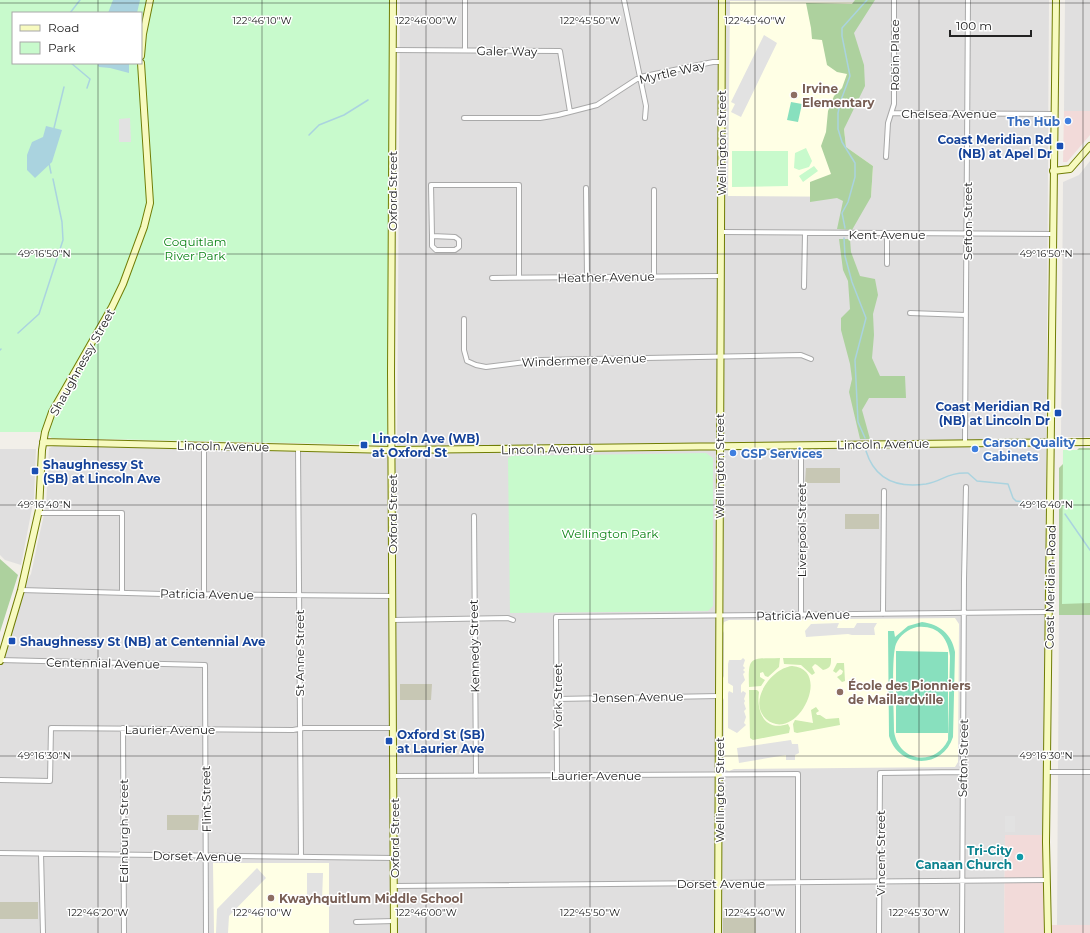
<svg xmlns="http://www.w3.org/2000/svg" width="1090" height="933" viewBox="0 0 1090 933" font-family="Montserrat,sans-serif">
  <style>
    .residential { fill: #e0dfdf }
    .commercial { fill: #f2dad9 }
    .education { fill: #ffffe5 }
    .construction { fill: #c7c7b4 }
    .grass { fill: #cdebb0 }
    .forest { fill: #add19e }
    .park { fill: #c8facc; fill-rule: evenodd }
    .pitch { fill: #88e0be; fill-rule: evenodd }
    .parking { fill: #e2e2e2 }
    .water { fill: #aad3df }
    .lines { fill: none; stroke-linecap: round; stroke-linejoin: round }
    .stream { stroke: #aad3df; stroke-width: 1.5 }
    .street-casing { stroke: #a9a9a9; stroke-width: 6 }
    .secondary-casing { stroke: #707d05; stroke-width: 8 }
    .street { stroke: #fff; stroke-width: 4 }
    .secondary { stroke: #f7fabf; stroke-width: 6 }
    .ticks { fill: none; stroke: #222; stroke-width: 1; stroke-opacity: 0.45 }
    .education-dot { fill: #8d6e63; stroke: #fff; stroke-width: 1.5 }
    .shop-dot { fill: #3f7fe0; stroke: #fff; stroke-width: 1.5 }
    .transit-dot { fill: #1a4fb4; stroke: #fff; stroke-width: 1.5 }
    .culture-dot { fill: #0f9aa8; stroke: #fff; stroke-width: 1.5 }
    .labels { text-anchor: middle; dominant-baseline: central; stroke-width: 3; stroke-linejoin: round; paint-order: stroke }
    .street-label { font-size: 12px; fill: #222; stroke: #fff }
    .education-label { font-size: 12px; font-weight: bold; fill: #785e54; stroke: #fff; text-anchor: start }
    .shop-label { font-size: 12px; font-weight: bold; fill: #366cbe; stroke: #fff; text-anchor: start }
    .transit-label { font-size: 12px; font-weight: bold; fill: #164399; stroke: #fff; text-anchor: start }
    .park-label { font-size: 12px; fill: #0c8416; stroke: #fff }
    .culture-label { font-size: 12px; font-weight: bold; fill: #0d838f; stroke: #fff; text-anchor: end }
    .ticks-label { font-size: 10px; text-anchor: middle; fill: #222; stroke: #fff; stroke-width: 3; stroke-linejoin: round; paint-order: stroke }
  </style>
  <rect width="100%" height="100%" fill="#f2efe9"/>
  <path class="residential" d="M 400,0 L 1049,0 L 1044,835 L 1005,835 L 1004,933 L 0,933 L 0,661 L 21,590 L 31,574 L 38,541 L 46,506 L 49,448 L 54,446 L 397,454 Z
    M 1065,0 L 1090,0 L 1090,111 L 1064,111 Z
    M 1090,161 L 1090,437 L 1061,437 L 1063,182 L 1079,175 Z
    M 0,449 L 36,449 L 34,498 L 21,565 L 5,560 L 0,555 Z
    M 1059,615 L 1090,615 L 1090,925 L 1057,925 Z"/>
  <path class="commercial" d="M 1064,111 L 1090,111 L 1090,135 L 1067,162 L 1063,162 Z
    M 1005,835 L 1044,835 L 1044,925 L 1090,925 L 1090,933 L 1004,933 Z"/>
  <path class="education" d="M 730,1 L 854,2 L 844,129 L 846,147 L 873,166 L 871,197 L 728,196 Z
    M 955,618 L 959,624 L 958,762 L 955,767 L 734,769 L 729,771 L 723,769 L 722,764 L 724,758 L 724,700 L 722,696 L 722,680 L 724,676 L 724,633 L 722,629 L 724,622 L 729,620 Z
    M 213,863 L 329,863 L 329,933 L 214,933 Z"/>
  <path class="construction" d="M 806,468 L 840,468 L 840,483 L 805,483 Z
    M 845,514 L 879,514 L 879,529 L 845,529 Z
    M 400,684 L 432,684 L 431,700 L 400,700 Z
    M 167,815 L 199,815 L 198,830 L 167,830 Z
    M 0,902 L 38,902 L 38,919 L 0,919 Z
    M 723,918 L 756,918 L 756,933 L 723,933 Z"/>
  <path class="grass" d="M 780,658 L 779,667 L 768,677 L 765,676 L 763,672 L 760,673 L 760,677 L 765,680 L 761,686 L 749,687 C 748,655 750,659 780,658 Z
    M 783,658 L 831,658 C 831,665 831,668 823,670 L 817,665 L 815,664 L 812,667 L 815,673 L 812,675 L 801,665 L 784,664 Z
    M 837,663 L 844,663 L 845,681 L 842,682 L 837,677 L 842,674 L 843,671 L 840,669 L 836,673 L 833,671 Z
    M 792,666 C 834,669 796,745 766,719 C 747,701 772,668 792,666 Z
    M 749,690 L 757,690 L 759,692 C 756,712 765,732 788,724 L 790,728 L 789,733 L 753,740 L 750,738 Z
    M 816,707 L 819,711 L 816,713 L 817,715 L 820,715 L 826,719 L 839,718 L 840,725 L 797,733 L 794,732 L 793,724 L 795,720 L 813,723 L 811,710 Z"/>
  <path class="forest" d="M 855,0 L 875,0 L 854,33 L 864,65 L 865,86 L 844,129 L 846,147 L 873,166 L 871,197 L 852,230 L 837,229 L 843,201 L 837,198 L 810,202 L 810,182 L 831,174 L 821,146 L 826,132 L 828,111 L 834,96 L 842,88 L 847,74 L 837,72 L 827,65 L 822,40 L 812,39 L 811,28 L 806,3 L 852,4 Z
    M 839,239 L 850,239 L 851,252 L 860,276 L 875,279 L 878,295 L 873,314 L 874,335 L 872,358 L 880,376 L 905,376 L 906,398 L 869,398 L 862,410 L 870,439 L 860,439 L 849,392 L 852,379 L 850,364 L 841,330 L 841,318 L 850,309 L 848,281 L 843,270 Z
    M 1079,448 L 1090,448 L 1090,615 L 1059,615 L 1059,468 Z
    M 0,559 L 18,575 L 0,632 Z"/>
  <path class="park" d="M 0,0 L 391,0 L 387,445 L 52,438 L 43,432 L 0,432 ZM 13,13 L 141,13 L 141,63 L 13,63 Z
    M 806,148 L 812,161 L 809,167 L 799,170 L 794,168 L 795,153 Z
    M 732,151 L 788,151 L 788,186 L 732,187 Z
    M 814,166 L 818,171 L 803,182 L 799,176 Z
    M 1063,450 L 1090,450 L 1090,603 L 1062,604 Z
    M 706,453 L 713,458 L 713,606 L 708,611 L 510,613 L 508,458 L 512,456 Z"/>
  <path class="pitch" d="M 791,102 L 802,104 L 798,122 L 787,120 Z
    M 922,622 C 939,624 952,634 955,652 L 953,737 C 943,769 899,769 889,736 L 888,631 L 894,631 L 895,637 L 908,626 ZM 917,627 C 937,625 948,637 950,656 L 948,740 C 935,767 898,762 894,731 C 894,713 891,657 896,644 C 900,635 908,629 917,627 Z
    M 896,651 L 948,652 L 948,733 L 896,733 Z"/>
  <path class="parking" d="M 764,35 L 777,43 L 741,117 L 731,112 L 735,104 L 731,102 Z
    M 130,118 L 131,142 L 119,142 L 119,119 Z
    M 839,623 L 837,628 L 854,628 L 857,623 L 877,623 L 874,628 L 875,635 L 852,635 L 848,634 L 806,637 L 805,631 L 811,624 Z
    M 743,658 L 745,660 L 743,666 L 745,668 L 743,670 L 745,672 L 743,674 L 745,680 L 741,685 L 741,693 L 743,691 L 746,693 L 744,699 L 745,701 L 744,703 L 746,709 L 744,711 L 746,717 L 744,723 L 746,725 L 737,733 L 728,728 L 728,693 L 729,691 L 733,693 L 733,686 L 728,683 L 728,664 L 729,660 L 741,660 Z
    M 791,740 L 792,744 L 798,744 L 799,753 L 795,755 L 795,760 L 786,760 L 786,755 L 739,763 L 737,748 Z
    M 1005,816 L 1015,816 L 1015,832 L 1005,832 Z
    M 257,868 L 266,878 L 229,916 L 228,933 L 216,933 L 217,909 Z
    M 307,873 L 323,873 L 322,900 L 307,900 Z"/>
  <path class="water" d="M 113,0 L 140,0 L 137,13 L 108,13 Z
    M 97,63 L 129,63 L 129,73 L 110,68 L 99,67 Z
    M 46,126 L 62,130 L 52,162 L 35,178 L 27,170 L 27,155 L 32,142 L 43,137 Z"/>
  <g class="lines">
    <path class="stream" d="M 70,13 L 80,0
      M 71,63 L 90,79 L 87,88
      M 54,128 L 64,87
      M 309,135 L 319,125 L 344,115 L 368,100
      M 49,163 L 51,173
      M 845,228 L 842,213 L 848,202 L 855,177 L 855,163 L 842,142 L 838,129 L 838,113 L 841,100 L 850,76 L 842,36 L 842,28 L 867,0
      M 844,238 L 845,256 L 852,282 L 866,318 L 855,360 L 858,422 L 865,438
      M 18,333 L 39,314 L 63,240 L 62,222 L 53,179
      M 0,350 L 1,349
      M 866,451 C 875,480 898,488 926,484 C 942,481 949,472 968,473 L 977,481 L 1008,484 L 1013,498 L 1016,501 L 1040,504
      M 1065,514 L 1090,550"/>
    <defs>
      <path id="street" d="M 624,0 L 646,106 L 645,118
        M 393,50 L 560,51 L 570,112
        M 465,50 L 465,0
        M 892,113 L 1054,114
        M 464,118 L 540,118 L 558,115 L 597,105 L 640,77 L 713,62 L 722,62
        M 886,157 L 888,123 L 894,104 L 894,0
        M 586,188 L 587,277
        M 654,190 L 654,276
        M 721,232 L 1053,234
        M 432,236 L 432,246 L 436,250 L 455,250 L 459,247 L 459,240 L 455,237 L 432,236 L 431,185 L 519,185 L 519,277
        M 887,264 L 887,234
        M 492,278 L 720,276
        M 804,287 L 805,234
        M 910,313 L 966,315
        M 464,319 L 464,350 L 467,361 L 476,365 L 486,367 L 541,360 L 801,355 L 811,359
        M 965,443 L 968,0
        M 204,446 L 204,594
        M 298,448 L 301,857
        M 39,513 L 122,513 L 122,593
        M 474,516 L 476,776
        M 21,590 L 163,594 L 393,596
        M 883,614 L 884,491
        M 801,615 L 801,446
        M 393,620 L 508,618 L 513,620
        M 0,660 L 205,665 L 206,933
        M 556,699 L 719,696
        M 123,728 L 124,933
        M 1047,772 L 1090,772
        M 557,775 L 556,617 L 1049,612
        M 394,776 L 798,774 L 798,933
        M 0,780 L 50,781 L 51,728 L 293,730 L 304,728 L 393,728
        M 0,853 L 394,858
        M 41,854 L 43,933
        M 394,886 L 1047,880
        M 356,922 L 394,921
        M 879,933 L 880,773 L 962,772
        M 962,933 L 964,579 L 966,487"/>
      <path id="secondary" d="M 393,0 L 391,373 L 394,933
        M 141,56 L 143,34 L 150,0
        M 1053,171 L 1070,169 L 1090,146
        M 43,442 L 392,450 L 1090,442
        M 0,661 L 21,590 L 39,510 L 42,450 L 45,432 L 52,412 L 112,307 L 123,284 L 144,227 L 150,203 L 141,63
        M 718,933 L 722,0
        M 1048,933 L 1046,842 L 1056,0"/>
    </defs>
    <use href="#street" class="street-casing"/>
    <use href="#secondary" class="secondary-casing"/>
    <use href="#street" class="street"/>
    <use href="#secondary" class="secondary"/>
  </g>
  <path class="ticks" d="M 98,0 L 98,13M 262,0 L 262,933M 426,0 L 426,933M 590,0 L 590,933M 755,0 L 755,933M 919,0 L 919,933M 1083,0 L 1083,933M 0,3 L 1090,3M 98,63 L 98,933M 0,254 L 1090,254M 0,505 L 1090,505M 0,756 L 1090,756"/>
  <g class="education-dot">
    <circle cx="794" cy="95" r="4"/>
    <circle cx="840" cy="692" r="4"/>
    <circle cx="271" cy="898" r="4"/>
  </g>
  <g class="shop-dot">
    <circle cx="1068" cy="121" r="4"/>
    <circle cx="975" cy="449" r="4"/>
    <circle cx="733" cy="453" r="4"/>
  </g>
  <g class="transit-dot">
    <rect x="1056" y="142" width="8" height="8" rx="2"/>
    <rect x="1054" y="409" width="8" height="8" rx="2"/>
    <rect x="360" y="441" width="8" height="8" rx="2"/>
    <rect x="31" y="467" width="8" height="8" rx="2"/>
    <rect x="8" y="637" width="8" height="8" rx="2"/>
    <rect x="385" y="737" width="8" height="8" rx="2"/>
  </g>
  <circle class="culture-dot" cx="1020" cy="857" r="4"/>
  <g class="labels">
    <g class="street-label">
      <text transform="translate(507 51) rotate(1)">Galer Way</text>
      <text transform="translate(894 55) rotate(-90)">Robin Place</text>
      <text transform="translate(672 72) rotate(-13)">Myrtle Way</text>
      <text x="949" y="113">Chelsea Avenue</text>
      <text transform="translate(721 143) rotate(-90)">Wellington Street</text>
      <text transform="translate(392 191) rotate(-90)">Oxford Street</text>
      <text transform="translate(967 221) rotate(-90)">Sefton Street</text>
      <text x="887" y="234">Kent Avenue</text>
      <text transform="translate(606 277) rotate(-1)">Heather Avenue</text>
      <text transform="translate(584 360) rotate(-2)">Windermere Avenue</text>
      <text transform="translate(82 362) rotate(-61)">Shaughnessy Street</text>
      <text transform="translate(883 444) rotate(-1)">Lincoln Avenue</text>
      <text transform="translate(223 446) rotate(1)">Lincoln Avenue</text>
      <text transform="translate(547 449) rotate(-1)">Lincoln Avenue</text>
      <text transform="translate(719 466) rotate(-90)">Wellington Street</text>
      <text transform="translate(392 514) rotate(-90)">Oxford Street</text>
      <text transform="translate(801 530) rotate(-90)">Liverpool Street</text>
      <text transform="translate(1050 587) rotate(-89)">Coast Meridian Road</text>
      <text transform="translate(207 594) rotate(1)">Patricia Avenue</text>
      <text transform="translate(803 615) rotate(-1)">Patricia Avenue</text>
      <text transform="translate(474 646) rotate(-91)">Kennedy Street</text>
      <text transform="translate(299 653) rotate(-90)">St Anne Street</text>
      <text transform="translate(103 663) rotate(1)">Centennial Avenue</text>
      <text transform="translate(557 696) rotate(-90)">York Street</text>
      <text transform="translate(638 697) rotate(-1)">Jensen Avenue</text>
      <text x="170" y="729">Laurier Avenue</text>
      <text transform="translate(963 758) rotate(-89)">Sefton Street</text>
      <text x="596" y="775">Laurier Avenue</text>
      <text transform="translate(719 790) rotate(-90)">Wellington Street</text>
      <text transform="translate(206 799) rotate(-91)">Flint Street</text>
      <text transform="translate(123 831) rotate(-90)">Edinburgh Street</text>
      <text transform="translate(394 838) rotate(-90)">Oxford Street</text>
      <text transform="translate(880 853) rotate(-90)">Vincent Street</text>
      <text transform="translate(197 856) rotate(1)">Dorset Avenue</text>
      <text x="721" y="883">Dorset Avenue</text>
    </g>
    <g class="education-label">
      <text x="802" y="88">Irvine<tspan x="802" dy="14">Elementary</tspan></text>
      <text x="848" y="685">École des Pionniers<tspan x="848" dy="14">de Maillardville</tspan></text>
      <text x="279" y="898">Kwayhquitlum Middle School</text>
    </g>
    <g class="shop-label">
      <text x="1060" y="121" text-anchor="end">The Hub</text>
      <text x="983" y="442">Carson Quality<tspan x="983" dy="14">Cabinets</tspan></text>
      <text x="741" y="453">GSP Services</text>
    </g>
    <g class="transit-label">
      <text x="1052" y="139" text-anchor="end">Coast Meridian Rd<tspan x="1052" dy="14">(NB) at Apel Dr</tspan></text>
      <text x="1050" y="406" text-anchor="end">Coast Meridian Rd<tspan x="1050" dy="14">(NB) at Lincoln Dr</tspan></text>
      <text x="372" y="438">Lincoln Ave (WB)<tspan x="372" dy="14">at Oxford St</tspan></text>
      <text x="43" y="464">Shaughnessy St<tspan x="43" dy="14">(SB) at Lincoln Ave</tspan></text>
      <text x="20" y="641">Shaughnessy St (NB) at Centennial Ave</text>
      <text x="397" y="734">Oxford St (SB)<tspan x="397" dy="14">at Laurier Ave</tspan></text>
    </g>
    <g class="park-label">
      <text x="195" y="241">Coquitlam<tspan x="195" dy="14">River Park</tspan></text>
      <text x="610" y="533">Wellington Park</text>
    </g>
    <g class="culture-label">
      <text x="1012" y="850">Tri-City<tspan x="1012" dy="14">Canaan Church</tspan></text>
    </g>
  </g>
  <g class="ticks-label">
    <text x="262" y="24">122°46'10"W</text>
    <text x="426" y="24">122°46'00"W</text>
    <text x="590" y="24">122°45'50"W</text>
    <text x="755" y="24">122°45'40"W</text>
    <text x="44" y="257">49°16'50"N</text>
    <text x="1046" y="257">49°16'50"N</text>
    <text x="44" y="508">49°16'40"N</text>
    <text x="1046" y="508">49°16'40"N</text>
    <text x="44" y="759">49°16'30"N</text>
    <text x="1046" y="759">49°16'30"N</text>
    <text x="98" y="916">122°46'20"W</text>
    <text x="262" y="916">122°46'10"W</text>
    <text x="426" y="916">122°46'00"W</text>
    <text x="590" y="916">122°45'50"W</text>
    <text x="755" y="916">122°45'40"W</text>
    <text x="919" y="916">122°45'30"W</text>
  </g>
  <rect x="12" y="12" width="130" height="52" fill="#ffffff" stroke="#a7a7a7"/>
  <rect x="20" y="25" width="20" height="6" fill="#f7fabf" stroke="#a7a7a7"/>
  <text x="48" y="32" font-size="12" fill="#222222">Road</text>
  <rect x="20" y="42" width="20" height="12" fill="#c8facc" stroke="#a7a7a7"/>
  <text x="48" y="52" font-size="12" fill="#222222">Park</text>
  <path d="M950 30v6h81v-6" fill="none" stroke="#222222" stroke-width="2"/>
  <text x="956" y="30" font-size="12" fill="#222222" stroke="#ffffff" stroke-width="3" paint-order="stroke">100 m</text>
</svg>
